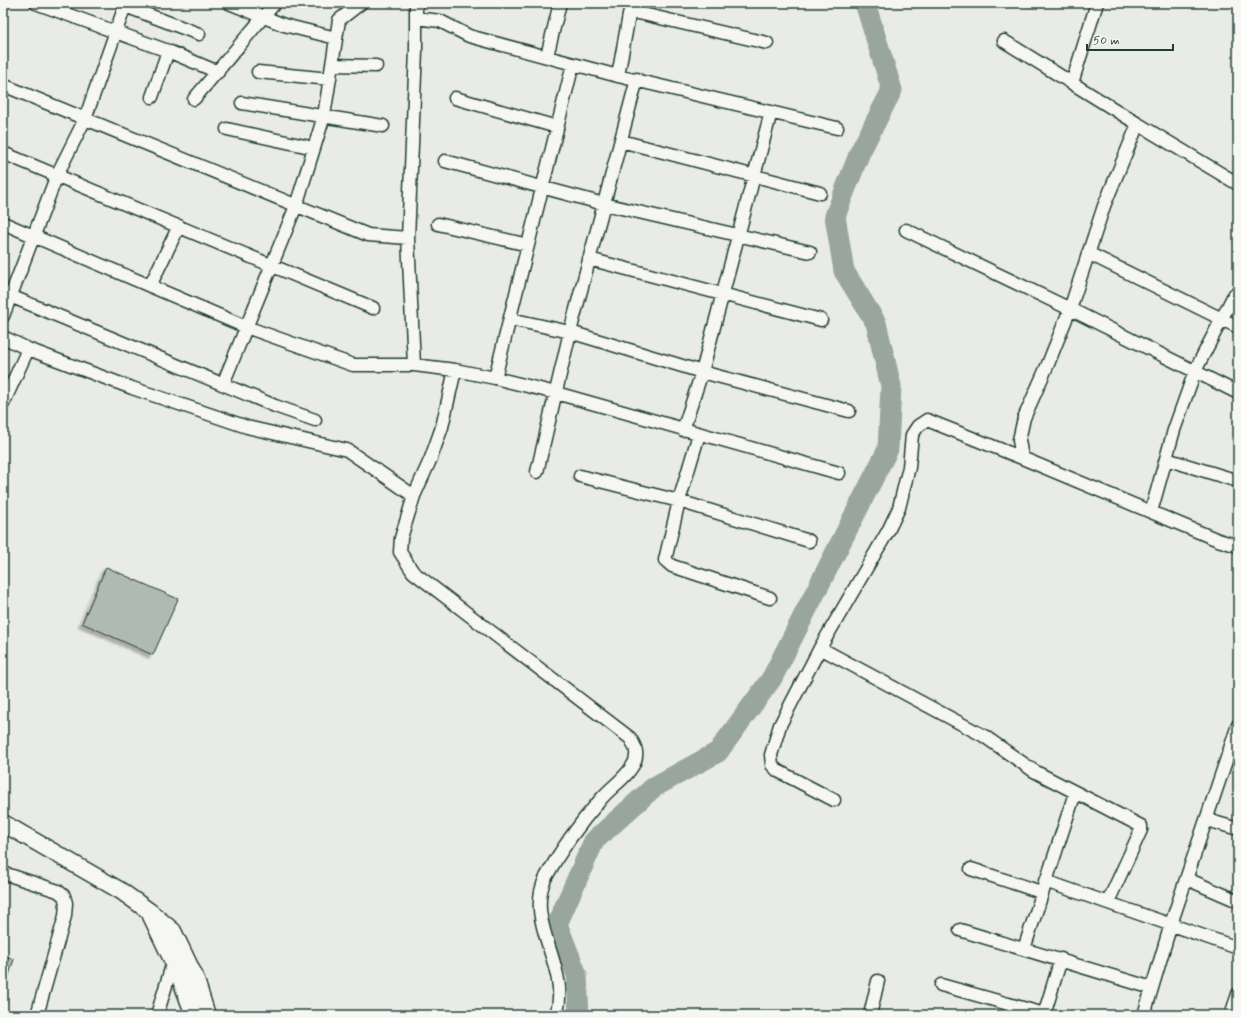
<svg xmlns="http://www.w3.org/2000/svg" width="1241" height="1018" viewBox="0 0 1241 1018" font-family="Mynerve,sans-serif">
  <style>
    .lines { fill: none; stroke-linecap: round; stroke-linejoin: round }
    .river { stroke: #99a6a0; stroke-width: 21 }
    .building { fill: #b0bab5; stroke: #1f3d34; filter: url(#shadow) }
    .minor-casing { stroke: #1f3d34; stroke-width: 15 }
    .tertiary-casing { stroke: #1f3d34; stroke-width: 19 }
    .minor { stroke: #f6f6f2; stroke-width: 12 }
    .tertiary { stroke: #f6f6f2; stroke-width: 16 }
  </style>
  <defs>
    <filter id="shadow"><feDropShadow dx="-3.5" dy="3.5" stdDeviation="1" flood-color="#0004"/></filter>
  </defs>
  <rect width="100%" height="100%" fill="#e9ebe7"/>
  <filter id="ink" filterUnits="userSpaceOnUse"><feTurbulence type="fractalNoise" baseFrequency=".025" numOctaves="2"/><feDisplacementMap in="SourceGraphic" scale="8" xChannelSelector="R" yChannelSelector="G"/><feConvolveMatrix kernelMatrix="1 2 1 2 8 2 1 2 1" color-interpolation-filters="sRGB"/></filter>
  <g filter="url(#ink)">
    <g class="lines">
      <path class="river" d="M 579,1015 L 577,975 L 557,924 L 594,841 L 654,787 L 718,752 L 772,678 L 888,449 L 891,386 L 876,323 L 844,271 L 835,216 L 860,152 L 892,90 L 865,3"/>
    </g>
    <path class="building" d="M 106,567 L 178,599 L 153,655 L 82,623 Z
      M 3,955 L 14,959 L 5,988 L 3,987 Z"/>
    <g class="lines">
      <defs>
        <path id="minor" d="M 36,3 L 168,51 L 218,72
          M 229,3 L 284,25 L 336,38
          M 125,6 L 199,34
          M 630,11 L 767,43
          M 416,18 L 440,21 L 469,36 L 618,76 L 837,128
          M 1004,41 L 1138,124 L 1104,206 L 1070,309 L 1048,364 L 1024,418 L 1019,440 L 1022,458
          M 547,56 L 560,3
          M 332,65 L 376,66
          M 258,72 L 330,79
          M 618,76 L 631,4
          M 1072,83 L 1097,3
          M 3,85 L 368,235 L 408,238
          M 152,97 L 168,51
          M 455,98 L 557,127
          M 194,99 L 275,3
          M 242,103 L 383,126
          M 1138,124 L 1238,184
          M 227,129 L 314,148
          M 621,141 L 820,193
          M 3,153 L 373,308
          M 445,161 L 604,204 L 810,252
          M 3,223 L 246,327 L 353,365 L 414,365 L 455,370 L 495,378 L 556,393 L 839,473
          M 438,224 L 528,245
          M 906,230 L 1070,309 L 1238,393
          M 1088,253 L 1238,327
          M 589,259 L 821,320
          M 150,286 L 179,226
          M 3,293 L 275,406 L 315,420
          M 3,316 L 57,175 L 85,119 L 126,3
          M 510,319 L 570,332 L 702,372 L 849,411
          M 3,337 L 28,349 L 132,388 L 247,427 L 347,450 L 414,496
          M 414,365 L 408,238 L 416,51 L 416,3
          M 455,370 L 442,427 L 431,458 L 414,496 L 401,538 L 400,552 L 413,572 L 630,738 C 635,746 638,752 635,761 C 629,776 611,787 601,799 C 580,823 561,849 546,877 C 523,923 572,967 556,1015
          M 495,378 L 573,64
          M 223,384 L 296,206 L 324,116 L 339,20 L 361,3
          M 3,404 L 28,349
          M 683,430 L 702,372 L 771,112
          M 699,434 L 679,501 L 665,560 L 672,566 L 770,598
          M 1166,459 L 1238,481
          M 537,472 L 570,332 L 637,79
          M 580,476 L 679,501 L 809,541
          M 1151,512 L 1174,430 L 1195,371 L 1234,295
          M 820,648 L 984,736 L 1034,771 L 1141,826 L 1141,830 L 1108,902
          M 834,800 L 778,771 L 772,765 L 771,755 L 780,725 L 820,648 L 888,531 L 899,508 L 909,467 L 912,435 L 918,426 L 927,420 L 1022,458 L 1218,540 L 1238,546
          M 1207,820 L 1238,829
          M 971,869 L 1041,892
          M 3,873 L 58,891 L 64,896 L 66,903 L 65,916 L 37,1015
          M 1187,879 L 1238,901
          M 1045,881 L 1238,948
          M 960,930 L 1152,988
          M 1024,949 L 1075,793
          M 941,985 L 1044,1014
          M 157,1015 L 173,962
          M 870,1015 L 878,981
          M 1044,1015 L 1061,959
          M 1144,1015 L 1171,924 L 1238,725
          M 1231,1015 L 1238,994"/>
        <path id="tertiary" d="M 3,823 L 121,891 L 149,911 L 173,931 L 195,977 L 207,1015
          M 151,916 L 177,970 L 194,1015"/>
      </defs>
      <use href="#minor" class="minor-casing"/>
      <use href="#tertiary" class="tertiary-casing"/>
      <use href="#minor" class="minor"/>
      <use href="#tertiary" class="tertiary"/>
    </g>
  </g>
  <rect width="1241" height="1018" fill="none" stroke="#f6f6f2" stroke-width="16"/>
  <rect x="8" y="8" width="1225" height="1002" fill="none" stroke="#1f3d34" stroke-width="1.5" filter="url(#ink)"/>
  <path d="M1087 44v6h86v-6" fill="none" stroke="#1f3d34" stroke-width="2"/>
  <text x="1093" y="44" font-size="12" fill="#1f3d34" stroke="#f6f6f2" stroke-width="3" paint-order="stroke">50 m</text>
</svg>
